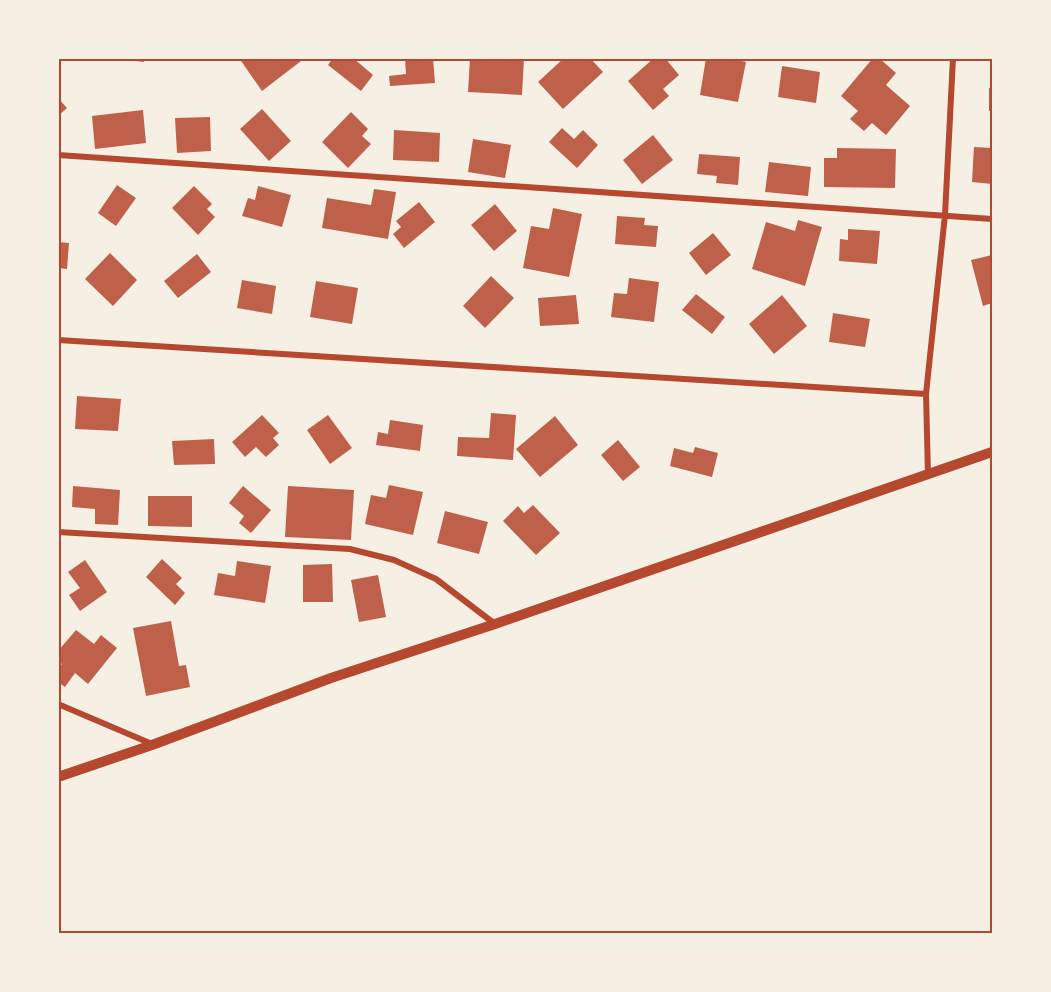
<svg xmlns="http://www.w3.org/2000/svg" width="1051" height="992" viewBox="0 0 1051 992" font-family="Jost,sans-serif">
  <style>
    .building { fill: #bf614a }
    .lines { fill: none; stroke-linecap: round; stroke-linejoin: round }
    .minor { stroke: #b5482f; stroke-width: 6 }
    .tertiary { stroke: #b5482f; stroke-width: 10 }
    .neatline { fill: none; stroke: #b5482f; stroke-width: 2 }
  </style>
  <rect width="100%" height="100%" fill="#f6efe4"/>
  <path class="building" d="M 129,58 L 144,58 L 144,62 L 129,60 Z
    M 239,58 L 305,58 L 262,91 Z
    M 333,58 L 353,58 L 373,75 L 361,91 L 328,65 Z
    M 405,58 L 433,58 L 435,83 L 390,86 L 389,76 L 406,74 Z
    M 470,58 L 524,58 L 522,95 L 468,92 Z
    M 564,58 L 590,58 L 603,72 L 563,109 L 538,82 Z
    M 654,58 L 665,58 L 679,75 L 663,89 L 669,96 L 653,110 L 628,81 Z
    M 706,58 L 729,58 L 746,62 L 738,102 L 700,95 Z
    M 873,58 L 879,58 L 896,73 L 886,85 L 910,106 L 886,135 L 872,123 L 864,131 L 850,119 L 858,111 L 841,96 Z
    M 782,66 L 820,72 L 816,103 L 778,97 Z
    M 989,88 L 992,88 L 992,111 L 989,111 Z
    M 58,98 L 67,108 L 58,116 Z
    M 262,109 L 291,141 L 269,161 L 240,129 Z
    M 143,110 L 146,143 L 95,149 L 92,116 Z
    M 351,112 L 368,129 L 362,136 L 371,144 L 348,168 L 322,142 Z
    M 210,117 L 211,151 L 177,153 L 175,118 Z
    M 562,128 L 574,139 L 583,130 L 598,145 L 577,168 L 549,142 Z
    M 394,130 L 440,133 L 439,162 L 393,160 Z
    M 653,135 L 673,160 L 642,184 L 623,160 Z
    M 473,139 L 511,145 L 505,178 L 468,172 Z
    M 974,147 L 992,148 L 992,184 L 972,182 Z
    M 837,148 L 896,149 L 895,188 L 824,187 L 824,158 L 837,158 Z
    M 699,154 L 740,157 L 738,185 L 716,183 L 717,176 L 697,174 Z
    M 769,162 L 811,167 L 808,196 L 765,192 Z
    M 117,185 L 136,198 L 116,226 L 98,213 Z
    M 194,186 L 212,204 L 207,209 L 215,217 L 198,235 L 172,208 Z
    M 258,186 L 291,195 L 282,227 L 242,216 L 248,198 L 255,200 Z
    M 374,189 L 396,192 L 388,239 L 322,228 L 327,198 L 371,205 Z
    M 419,202 L 435,222 L 404,248 L 393,234 L 401,227 L 396,221 Z
    M 495,204 L 517,231 L 494,251 L 471,225 Z
    M 553,208 L 582,214 L 569,277 L 523,268 L 531,226 L 549,229 Z
    M 617,216 L 645,218 L 644,225 L 658,226 L 656,247 L 615,244 Z
    M 798,220 L 822,227 L 805,286 L 752,269 L 766,222 L 795,231 Z
    M 848,229 L 880,231 L 877,264 L 839,261 L 840,239 L 848,240 Z
    M 713,233 L 731,255 L 706,275 L 689,253 Z
    M 58,242 L 69,243 L 67,269 L 58,268 Z
    M 110,253 L 137,280 L 113,306 L 85,279 Z
    M 197,254 L 211,272 L 178,298 L 164,281 Z
    M 992,255 L 992,303 L 983,306 L 971,260 Z
    M 491,276 L 514,298 L 485,328 L 463,306 Z
    M 629,278 L 659,282 L 654,322 L 611,317 L 614,293 L 627,294 Z
    M 242,280 L 276,286 L 272,314 L 237,308 Z
    M 316,281 L 358,288 L 352,324 L 310,317 Z
    M 696,294 L 725,317 L 712,334 L 682,310 Z
    M 576,295 L 579,324 L 540,326 L 538,298 Z
    M 782,295 L 807,326 L 774,354 L 749,324 Z
    M 833,313 L 870,319 L 865,347 L 829,342 Z
    M 77,396 L 121,399 L 118,431 L 75,429 Z
    M 491,413 L 516,415 L 513,460 L 457,456 L 458,437 L 489,438 Z
    M 262,415 L 279,433 L 273,438 L 279,445 L 266,457 L 256,447 L 245,457 L 232,442 Z
    M 328,415 L 352,448 L 330,464 L 307,430 Z
    M 555,416 L 578,445 L 540,477 L 516,449 Z
    M 390,420 L 423,425 L 420,451 L 376,445 L 378,432 L 388,434 Z
    M 214,439 L 215,464 L 174,465 L 172,441 Z
    M 618,440 L 640,467 L 623,481 L 601,455 Z
    M 695,447 L 718,453 L 712,477 L 670,466 L 674,448 L 693,453 Z
    M 389,485 L 423,492 L 413,535 L 365,524 L 371,495 L 386,498 Z
    M 73,486 L 120,490 L 118,525 L 95,524 L 95,509 L 72,507 Z
    M 243,486 L 271,510 L 251,533 L 239,523 L 244,516 L 229,503 Z
    M 288,486 L 354,490 L 351,540 L 285,537 Z
    M 148,496 L 192,496 L 192,527 L 148,526 Z
    M 533,505 L 560,533 L 536,555 L 503,521 L 518,506 L 524,513 Z
    M 445,511 L 488,522 L 479,554 L 437,543 Z
    M 162,559 L 182,578 L 176,584 L 185,593 L 175,605 L 146,577 Z
    M 85,560 L 107,592 L 80,611 L 69,595 L 80,588 L 68,572 Z
    M 237,561 L 271,566 L 265,603 L 214,595 L 218,573 L 235,576 Z
    M 332,564 L 333,602 L 303,602 L 303,565 Z
    M 378,575 L 386,617 L 359,622 L 351,580 Z
    M 171,621 L 179,666 L 186,665 L 190,687 L 146,696 L 133,628 Z
    M 76,630 L 94,644 L 101,635 L 117,648 L 88,684 L 75,673 L 65,687 L 58,682 L 58,669 L 62,664 L 58,661 L 58,651 Z"/>
  <g class="lines">
    <path class="minor" d="M 58,155 L 992,219
      M 58,340 L 926,394
      M 928,475 L 926,394 L 945,215 L 953,58
      M 58,532 L 350,549 L 394,560 L 436,579 L 495,624
      M 58,704 L 152,744"/>
    <path class="tertiary" d="M 58,777 L 152,745 L 331,678 L 495,624 L 992,452"/>
  </g>
  <rect width="1051" height="992" fill="none" stroke="#f6efe4" stroke-width="120"/>
  <rect x="60" y="60" width="931" height="872" class="neatline"/>
</svg>
